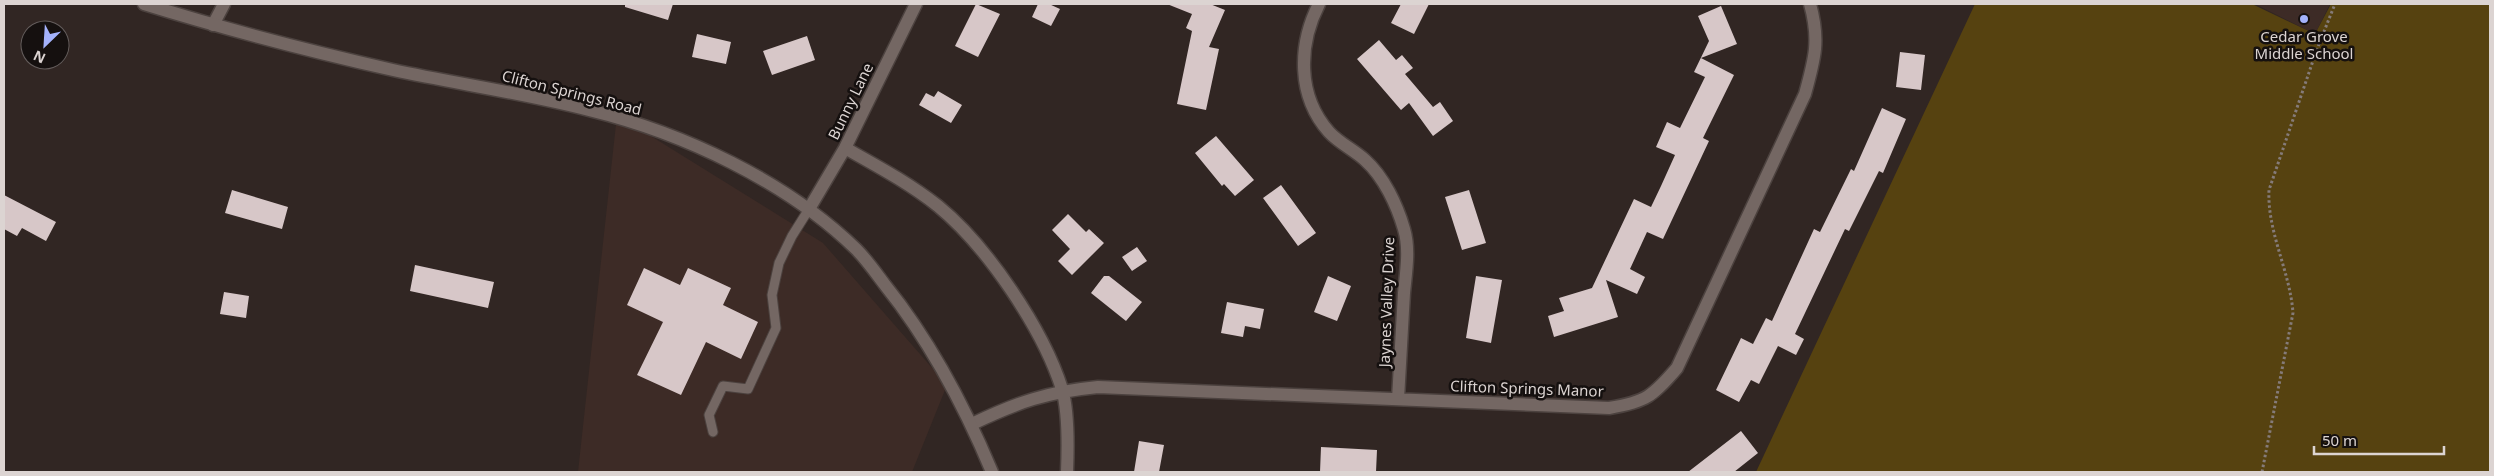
<svg xmlns="http://www.w3.org/2000/svg" width="2494" height="476" viewBox="0 0 2494 476" font-family="'Noto Sans',sans-serif">
  <style>
    .built { fill: #3d2b26 }
    .green { fill: #564210 }
    .building { fill: #d7c7c8 }
    .lines { fill: none; stroke-linecap: round; stroke-linejoin: round }
    .lane-casing { stroke: #4c423f; stroke-width: 11 }
    .street-casing { stroke: #4c423f; stroke-width: 15 }
    .secondary-casing { stroke: #4c423f; stroke-width: 15 }
    .path { stroke: #857b79; stroke-width: 3; stroke-dasharray: 2.5 2.5; stroke-linecap: butt }
    .lane { stroke: #746763; stroke-width: 9 }
    .street { stroke: #746763; stroke-width: 12 }
    .secondary { stroke: #746763; stroke-width: 12 }
    .poi-dot { fill: #a4b2fc; stroke: #15100f; stroke-width: 2 }
    .labels { text-anchor: middle; dominant-baseline: central; stroke-width: 5; stroke-linejoin: round; paint-order: stroke }
    .poi-label { font-size: 15px; fill: #dcd4d2; stroke: #15100f }
    .street-label { font-size: 15px; fill: #dcd4d2; stroke: #15100f }
  </style>
  <rect width="100%" height="100%" fill="#312623"/>
  <path class="built" d="M 2255,4 L 2330,4 L 2315,34 Z
    M 617,115 L 823,243 L 947,385 L 912,472 L 578,472 Z"/>
  <path class="green" d="M 1975,4 L 2252,4 L 2315,34 L 2331,4 L 2490,4 L 2490,472 L 1756,472 Z"/>
  <path class="building" d="M 625,4 L 673,4 L 668,20 L 625,7 Z
    M 976,4 L 1000,14 L 978,57 L 955,46 Z
    M 1038,4 L 1049,4 L 1060,9 L 1051,26 L 1032,17 Z
    M 1167,4 L 1210,4 L 1225,10 L 1209,47 L 1219,49 L 1206,110 L 1177,104 L 1192,31 L 1186,28 L 1192,14 Z
    M 1401,4 L 1429,4 L 1414,34 L 1391,23 Z
    M 1721,6 L 1737,44 L 1701,58 L 1734,75 L 1703,138 L 1709,141 L 1663,239 L 1647,232 L 1630,269 L 1645,277 L 1637,294 L 1606,280 L 1618,317 L 1554,337 L 1548,316 L 1564,311 L 1559,298 L 1592,288 L 1634,199 L 1651,207 L 1661,186 L 1675,155 L 1656,147 L 1667,122 L 1680,128 L 1705,77 L 1694,72 L 1709,41 L 1698,16 Z
    M 697,34 L 731,42 L 726,64 L 692,57 Z
    M 807,36 L 815,60 L 772,75 L 763,51 Z
    M 1379,40 L 1396,60 L 1402,55 L 1413,68 L 1405,74 L 1433,107 L 1440,102 L 1453,121 L 1433,136 L 1409,103 L 1401,110 L 1357,59 Z
    M 1900,52 L 1925,55 L 1921,90 L 1896,87 Z
    M 938,91 L 962,105 L 951,123 L 919,105 L 926,93 L 934,97 Z
    M 1882,108 L 1906,119 L 1883,173 L 1879,171 L 1849,231 L 1845,229 L 1795,334 L 1804,339 L 1796,355 L 1778,346 L 1759,384 L 1751,380 L 1739,402 L 1716,390 L 1741,338 L 1753,344 L 1766,318 L 1772,321 L 1814,229 L 1820,232 L 1851,169 L 1854,171 Z
    M 1216,136 L 1254,180 L 1235,196 L 1224,184 L 1222,186 L 1195,153 Z
    M 1281,185 L 1316,233 L 1298,246 L 1263,198 Z
    M 232,190 L 288,207 L 282,229 L 225,213 Z
    M 1469,190 L 1486,243 L 1462,250 L 1445,197 Z
    M 4,195 L 56,222 L 46,241 L 22,228 L 17,236 L 4,229 Z
    M 1068,214 L 1086,232 L 1089,229 L 1104,243 L 1072,275 L 1058,261 L 1070,249 L 1052,230 Z
    M 1137,247 L 1147,261 L 1132,271 L 1122,257 Z
    M 415,265 L 494,282 L 488,308 L 410,291 Z
    M 644,268 L 680,285 L 688,268 L 731,288 L 723,305 L 758,322 L 741,359 L 706,342 L 681,395 L 637,375 L 663,322 L 627,305 Z
    M 1104,276 L 1109,276 L 1142,302 L 1126,321 L 1091,293 Z
    M 1328,276 L 1351,286 L 1337,321 L 1314,312 Z
    M 1476,276 L 1502,280 L 1491,343 L 1466,338 Z
    M 224,292 L 249,296 L 246,318 L 220,314 Z
    M 1227,302 L 1264,309 L 1260,329 L 1245,326 L 1243,337 L 1221,333 Z
    M 1741,431 L 1758,453 L 1734,472 L 1688,472 Z
    M 1139,441 L 1164,445 L 1159,472 L 1134,472 Z
    M 1321,447 L 1377,450 L 1376,472 L 1320,472 Z"/>
  <g class="lines">
    <defs>
      <path id="lane" d="M 713,432 L 709,415 L 723,386 L 748,389 L 776,328 L 772,295 L 779,263 L 792,236 L 809,209"/>
      <path id="street" d="M 1319,4 C 1298,45 1297,96 1329,132 C 1339,143 1354,150 1365,160 C 1384,177 1397,205 1404,229 C 1410,249 1406,272 1404,293 C 1402,329 1400,364 1398,399
        M 213,25 L 224,4
        M 845,148 C 877,166 909,183 938,206 C 987,246 1043,329 1062,389 C 1069,413 1068,448 1067,472
        M 809,209 L 845,148 L 916,4
        M 972,424 C 1018,402 1047,392 1098,387 L 1609,408 C 1646,402 1653,396 1677,368 L 1805,94 C 1815,58 1820,40 1810,4"/>
      <path id="secondary" d="M 144,4 C 225,29 309,51 393,70 C 458,84 524,93 589,110 C 683,133 786,181 856,249 C 867,260 876,273 885,285 C 931,342 964,405 992,472"/>
    </defs>
    <use href="#lane" class="lane-casing"/>
    <use href="#street" class="street-casing"/>
    <use href="#secondary" class="secondary-casing"/>
    <path class="path" d="M 2262,472 L 2293,313 C 2290,271 2267,232 2269,190 L 2317,49 L 2335,4"/>
    <use href="#lane" class="lane"/>
    <use href="#street" class="street"/>
    <use href="#secondary" class="secondary"/>
  </g>
  <circle class="poi-dot" cx="2304" cy="19" r="5"/>
  <g class="labels">
    <g class="poi-label">
      <text x="2304" y="36">Cedar Grove<tspan x="2304" dy="17">Middle School</tspan></text>
    </g>
    <g class="street-label">
      <text transform="translate(572 92) rotate(14)">Clifton Springs Road</text>
      <text transform="translate(850 101) rotate(-64)">Bunny Lane</text>
      <text transform="translate(1386 302) rotate(-88)">Jaynes Valley Drive</text>
      <text transform="translate(1527 388) rotate(2)">Clifton Springs Manor</text>
    </g>
  </g>
  <rect width="2494" height="476" fill="none" stroke="#dcd4d2" stroke-width="10"/>
  <g transform="translate(45 45) rotate(205)"><circle r="24" fill="#15100f" stroke="#655e5d"/>
  <path d="M0-4L9 19L0 12L-9 19Z" fill="#a4b2fc"/>
  <text y="-8" font-size="14" font-weight="bold" text-anchor="middle" fill="#dcd4d2">N</text>
  </g>
  <path d="M2314 446v8h130v-8" fill="none" stroke="#dcd4d2" stroke-width="2.5"/>
  <text x="2322" y="446" font-size="15" fill="#dcd4d2" stroke="#15100f" stroke-width="4" paint-order="stroke">50 m</text>
</svg>
